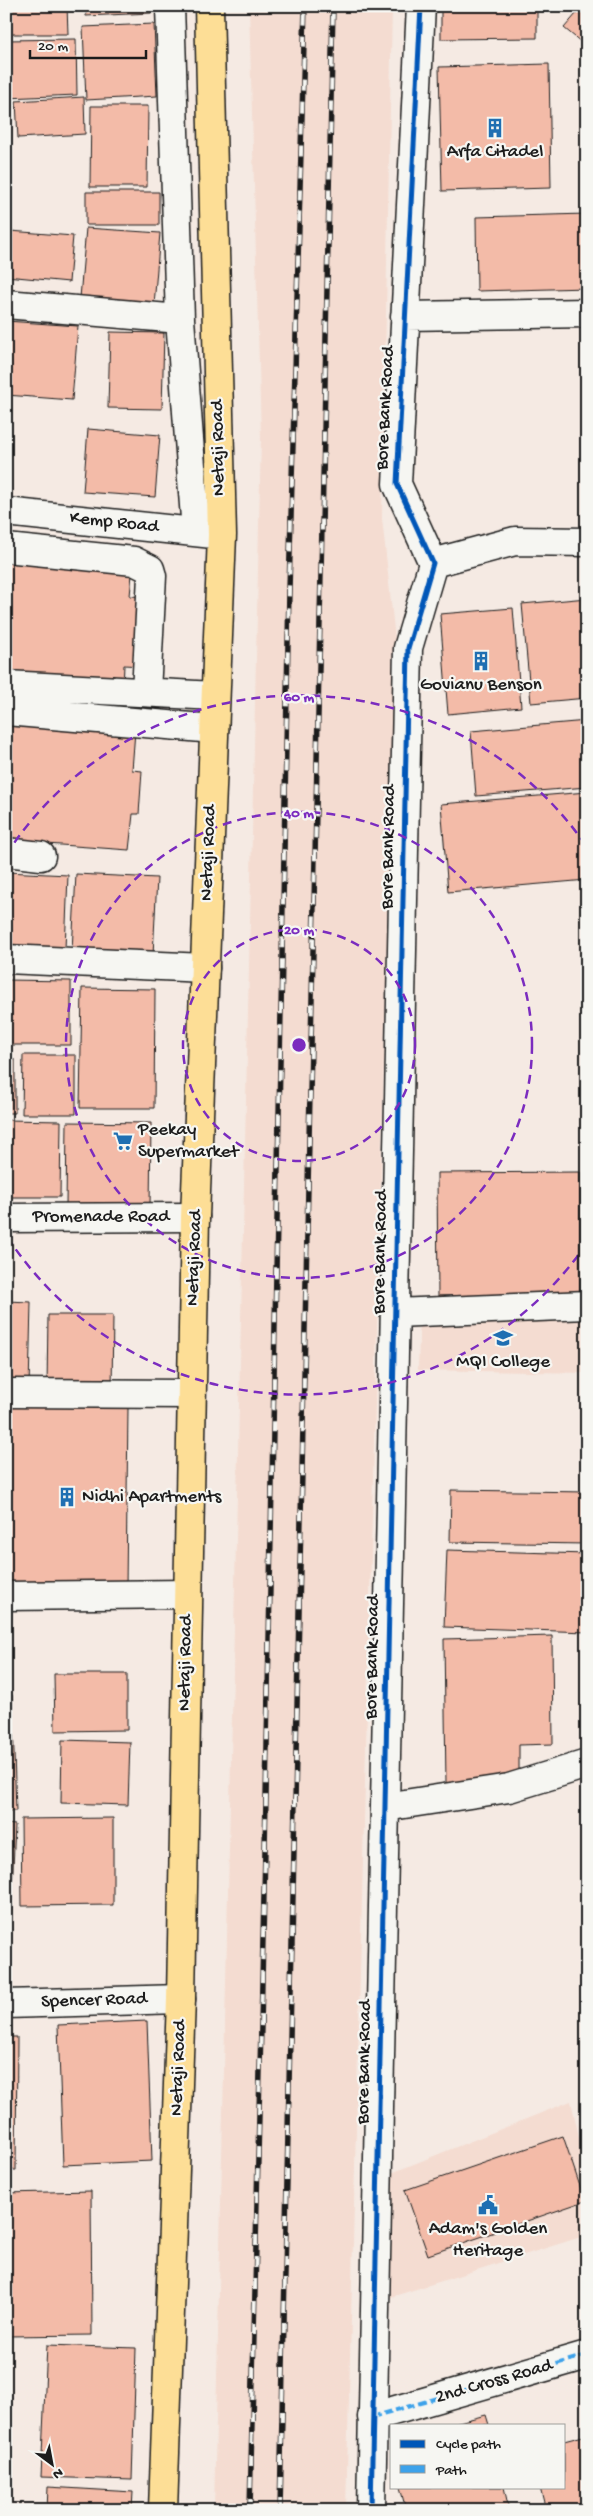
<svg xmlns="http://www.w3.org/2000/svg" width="593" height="2516" viewBox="0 0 593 2516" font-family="'Gochi Hand',sans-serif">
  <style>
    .built { fill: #f4dcd1 }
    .building { fill: #f3bba8; stroke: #1c1c1c }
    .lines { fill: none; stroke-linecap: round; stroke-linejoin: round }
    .minor-casing { stroke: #1c1c1c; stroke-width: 31 }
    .major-casing { stroke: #1c1c1c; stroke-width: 31 }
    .minor { stroke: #f6f6f2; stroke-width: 28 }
    .major { stroke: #fdde96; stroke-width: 28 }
    .rail-casing { stroke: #1c1c1c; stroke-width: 5.5 }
    .rail { stroke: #f6f6f2; stroke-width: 4; stroke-dasharray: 11; stroke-linecap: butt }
    .quiet { stroke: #3da2ea; stroke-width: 4; stroke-dasharray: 8 4; stroke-linecap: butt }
    .cycleway-casing { stroke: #f6f6f2; stroke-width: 8 }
    .cycleway { stroke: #0057b8; stroke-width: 5 }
    .ring { fill: none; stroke: #7b2cbf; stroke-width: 2.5; stroke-dasharray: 9 6 }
    .labels { text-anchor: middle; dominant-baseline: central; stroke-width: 4.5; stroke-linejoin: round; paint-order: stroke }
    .poi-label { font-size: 19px; fill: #1c1c1c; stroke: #f6f6f2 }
    .street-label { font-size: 19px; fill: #1c1c1c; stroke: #f6f6f2 }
    .centre { fill: #7b2cbf; stroke: #f6f6f2; stroke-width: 2.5 }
    .ring-label { font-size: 15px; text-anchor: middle; font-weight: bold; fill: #7b2cbf; stroke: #f6f6f2; stroke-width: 4.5; stroke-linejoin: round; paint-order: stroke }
  </style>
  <rect width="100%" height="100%" fill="#f5eae3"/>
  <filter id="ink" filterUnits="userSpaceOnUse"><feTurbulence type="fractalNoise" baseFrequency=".02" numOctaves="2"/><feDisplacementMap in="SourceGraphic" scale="10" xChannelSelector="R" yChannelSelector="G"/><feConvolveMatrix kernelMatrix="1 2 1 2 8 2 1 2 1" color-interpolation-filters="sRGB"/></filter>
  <g filter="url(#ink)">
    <path class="built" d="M 249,6 L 392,6 L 382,518 L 395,639 L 346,2510 L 214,2510 L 261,437 Z
      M 587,1298 L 587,1373 L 418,1370 L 420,1307 Z
      M 571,2101 L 587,2173 L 587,2235 L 388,2298 L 389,2174 Z"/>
    <path class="building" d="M 6,6 L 67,6 L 68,34 L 6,34 Z
      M 86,6 L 151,6 L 151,13 L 86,16 Z
      M 441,6 L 537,6 L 537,38 L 441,39 Z
      M 583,6 L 587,6 L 587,47 L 564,28 Z
      M 154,24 L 157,96 L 86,100 L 83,27 Z
      M 76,39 L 77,95 L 6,98 L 6,40 Z
      M 549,64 L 551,188 L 442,191 L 439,67 Z
      M 84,97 L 85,134 L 18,138 L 16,101 Z
      M 91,106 L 148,106 L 147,187 L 90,187 Z
      M 86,192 L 159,192 L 159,225 L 86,225 Z
      M 587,214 L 587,288 L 477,291 L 476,217 Z
      M 86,228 L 160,233 L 154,305 L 80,298 Z
      M 10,231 L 73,236 L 69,282 L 6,276 Z
      M 6,321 L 78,326 L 72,400 L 6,395 Z
      M 110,332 L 164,333 L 162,409 L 108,408 Z
      M 88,429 L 160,435 L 155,497 L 83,492 Z
      M 6,554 L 133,563 L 130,596 L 147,597 L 142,666 L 124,665 L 123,687 L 6,679 Z
      M 587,598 L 587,698 L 531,703 L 522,604 Z
      M 513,608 L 521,707 L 448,714 L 440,614 Z
      M 6,721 L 135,731 L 132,770 L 142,771 L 139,814 L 133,814 L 129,850 L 6,841 Z
      M 587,721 L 587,787 L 476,796 L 471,731 Z
      M 587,792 L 587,880 L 448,892 L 441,804 Z
      M 6,872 L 68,875 L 65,949 L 6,946 Z
      M 76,874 L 157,878 L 153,955 L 72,951 Z
      M 6,980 L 71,981 L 71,1045 L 6,1045 Z
      M 82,988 L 155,989 L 154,1108 L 80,1108 Z
      M 23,1055 L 76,1055 L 76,1114 L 22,1114 Z
      M 6,1060 L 15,1060 L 15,1113 L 6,1113 Z
      M 6,1120 L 61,1121 L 60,1197 L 6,1197 Z
      M 67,1122 L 151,1123 L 150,1208 L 66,1207 Z
      M 580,1172 L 580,1295 L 438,1296 L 437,1173 Z
      M 6,1301 L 31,1302 L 29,1389 L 6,1389 Z
      M 48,1315 L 113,1315 L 112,1389 L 47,1388 Z
      M 6,1405 L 128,1406 L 126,1589 L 6,1588 Z
      M 451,1490 L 587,1492 L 587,1544 L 450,1542 Z
      M 447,1550 L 587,1554 L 587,1632 L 444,1627 Z
      M 552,1636 L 553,1744 L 519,1745 L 519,1782 L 446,1783 L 444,1639 Z
      M 54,1674 L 127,1674 L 127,1730 L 55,1731 Z
      M 6,1695 L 12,1695 L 16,1811 L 6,1811 Z
      M 62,1740 L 130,1742 L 128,1805 L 61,1803 Z
      M 113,1818 L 113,1905 L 22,1906 L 21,1819 Z
      M 6,1824 L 15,1825 L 11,1912 L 6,1912 Z
      M 147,2021 L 152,2161 L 63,2165 L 58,2025 Z
      M 6,2037 L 17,2037 L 16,2170 L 6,2170 Z
      M 563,2136 L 585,2201 L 428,2255 L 405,2190 Z
      M 91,2191 L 92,2335 L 6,2336 L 6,2193 Z
      M 47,2345 L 136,2348 L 132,2480 L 41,2477 Z
      M 486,2415 L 489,2425 L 447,2425 Z
      M 587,2435 L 587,2505 L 571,2510 L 546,2510 L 540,2487 L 564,2487 L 564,2441 Z
      M 48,2487 L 133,2492 L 132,2510 L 47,2510 Z
      M 400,2487 L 504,2487 L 509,2510 L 406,2510 Z"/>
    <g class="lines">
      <defs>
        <path id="minor" d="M 170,6 L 180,319 L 196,532
          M 6,304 L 180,319
          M 405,316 L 587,313
          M 6,512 L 213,534
          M 6,548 L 134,561 L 150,569 L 152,576 L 146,692
          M 433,563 L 515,541 L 587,542
          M 6,685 L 215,696
          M 6,711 L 214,729
          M 6,852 L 41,856
          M 6,959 L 205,968
          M 6,1218 L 195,1217
          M 395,1313 L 587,1305
          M 6,1393 L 191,1394
          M 6,1596 L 187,1594
          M 385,1807 L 509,1788 L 587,1764
          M 6,2004 L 181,1999
          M 372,2417 L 587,2355
          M 371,2510 L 408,648 L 433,563 L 397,484 L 421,6"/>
        <path id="major" d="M 163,2510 L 181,1999 L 195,1217 L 222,535 L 209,6"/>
      </defs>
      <use href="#minor" class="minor-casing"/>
      <use href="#major" class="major-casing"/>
      <use href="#minor" class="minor"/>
      <use href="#major" class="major"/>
      <defs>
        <path id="rail" d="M 250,2510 L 265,1850 L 289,590 L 305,6
          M 280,2510 L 333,6"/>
      </defs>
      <use href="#rail" class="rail-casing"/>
      <use href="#rail" class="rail"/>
      <path class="quiet" d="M 372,2417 L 587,2355"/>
      <defs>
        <path id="cycleway" d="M 371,2510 L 408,648 L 433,563 L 397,484 L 421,6"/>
      </defs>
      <use href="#cycleway" class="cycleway-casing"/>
      <use href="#cycleway" class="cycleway"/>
    </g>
  </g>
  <g class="ring">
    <circle cx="299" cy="1045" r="116"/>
    <circle cx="299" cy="1045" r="233"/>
    <path d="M587 1243A349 349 0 0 1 6 1235M6 855A349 349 0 0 1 587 847"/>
  </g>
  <defs>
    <symbol id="building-bare" viewBox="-9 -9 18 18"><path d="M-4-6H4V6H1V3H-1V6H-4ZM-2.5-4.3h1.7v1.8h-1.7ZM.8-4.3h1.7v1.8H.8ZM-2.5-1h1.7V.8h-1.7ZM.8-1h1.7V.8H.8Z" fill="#1f6fb2" stroke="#f6f6f2" stroke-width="2.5" paint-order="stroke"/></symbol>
    <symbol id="supermarket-bare" viewBox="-9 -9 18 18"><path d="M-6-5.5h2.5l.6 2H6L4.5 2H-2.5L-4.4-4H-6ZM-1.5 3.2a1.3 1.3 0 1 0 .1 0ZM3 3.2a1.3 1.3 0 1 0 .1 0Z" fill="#1f6fb2" stroke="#f6f6f2" stroke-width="2.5" paint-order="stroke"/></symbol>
    <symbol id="university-bare" viewBox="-9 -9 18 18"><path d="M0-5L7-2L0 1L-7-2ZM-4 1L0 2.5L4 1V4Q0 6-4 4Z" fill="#1f6fb2" stroke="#f6f6f2" stroke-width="2.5" paint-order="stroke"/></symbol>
    <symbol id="civic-bare" viewBox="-9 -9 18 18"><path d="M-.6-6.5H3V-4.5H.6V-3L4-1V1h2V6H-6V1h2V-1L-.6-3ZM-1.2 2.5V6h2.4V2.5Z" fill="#1f6fb2" stroke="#f6f6f2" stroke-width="2.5" paint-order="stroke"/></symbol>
  </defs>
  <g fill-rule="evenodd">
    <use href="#building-bare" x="481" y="114" width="28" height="28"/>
    <use href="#building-bare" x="467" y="647" width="28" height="28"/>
    <use href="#supermarket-bare" x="109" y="1127" width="28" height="28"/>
    <use href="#university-bare" x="489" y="1324" width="28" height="28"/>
    <use href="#building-bare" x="53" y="1483" width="28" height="28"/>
    <use href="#civic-bare" x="474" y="2191" width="28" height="28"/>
  </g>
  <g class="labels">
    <g class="poi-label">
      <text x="495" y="152">Arfa Citadel</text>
      <text x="481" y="685">Govianu Benson</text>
      <text x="138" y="1130" text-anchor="start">Peekay<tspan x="138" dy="22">Supermarket</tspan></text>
      <text x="503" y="1362">MQI College</text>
      <text x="82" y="1497" text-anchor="start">Nidhi Apartments</text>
      <text x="488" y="2229">Adam's Golden<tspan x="488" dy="22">Heritage</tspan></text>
    </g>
    <g class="street-label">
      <text transform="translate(386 408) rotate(-87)">Bore Bank Road</text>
      <text transform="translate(219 448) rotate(-91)">Netaji Road</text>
      <text transform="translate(114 523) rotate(6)">Kemp Road</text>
      <text transform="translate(389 847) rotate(-89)">Bore Bank Road</text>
      <text transform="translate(209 853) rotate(-88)">Netaji Road</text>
      <text x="101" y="1217">Promenade Road</text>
      <text transform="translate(381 1252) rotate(-89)">Bore Bank Road</text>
      <text transform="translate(195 1258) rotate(-88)">Netaji Road</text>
      <text transform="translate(373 1657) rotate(-89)">Bore Bank Road</text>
      <text transform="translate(186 1663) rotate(-89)">Netaji Road</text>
      <text transform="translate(94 2001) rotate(-2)">Spencer Road</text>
      <text transform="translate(365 2062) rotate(-89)">Bore Bank Road</text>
      <text transform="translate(179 2068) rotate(-88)">Netaji Road</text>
      <text transform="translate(494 2382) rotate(-16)">2nd Cross Road</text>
    </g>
  </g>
  <circle cx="299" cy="1045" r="8" class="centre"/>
  <g class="ring-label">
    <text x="299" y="701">60 m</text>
    <text x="299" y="817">40 m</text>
    <text x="299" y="934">20 m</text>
  </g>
  <rect width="593" height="2516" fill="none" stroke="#f6f6f2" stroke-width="25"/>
  <rect x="12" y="12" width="568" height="2491" fill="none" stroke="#1c1c1c" stroke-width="2" filter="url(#ink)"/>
  <rect x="390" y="2424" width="175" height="65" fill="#f6f6f2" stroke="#9f9f9c"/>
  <rect x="400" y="2440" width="25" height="8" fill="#0057b8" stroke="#9f9f9c"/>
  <text x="436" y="2448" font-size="15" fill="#1c1c1c">Cycle path</text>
  <rect x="400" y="2465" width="25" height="8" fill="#3da2ea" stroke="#9f9f9c"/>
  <text x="436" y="2474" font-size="15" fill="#1c1c1c">Path</text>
  <g transform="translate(52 2464) rotate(148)" stroke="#f6f6f2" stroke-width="4" paint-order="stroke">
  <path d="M0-4L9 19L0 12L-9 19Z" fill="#1c1c1c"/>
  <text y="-8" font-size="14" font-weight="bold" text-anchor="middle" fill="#1c1c1c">N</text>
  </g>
  <path d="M30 50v8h116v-8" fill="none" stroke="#1c1c1c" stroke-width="2.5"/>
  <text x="38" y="50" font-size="15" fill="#1c1c1c" stroke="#f6f6f2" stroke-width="4" paint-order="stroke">20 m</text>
</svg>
